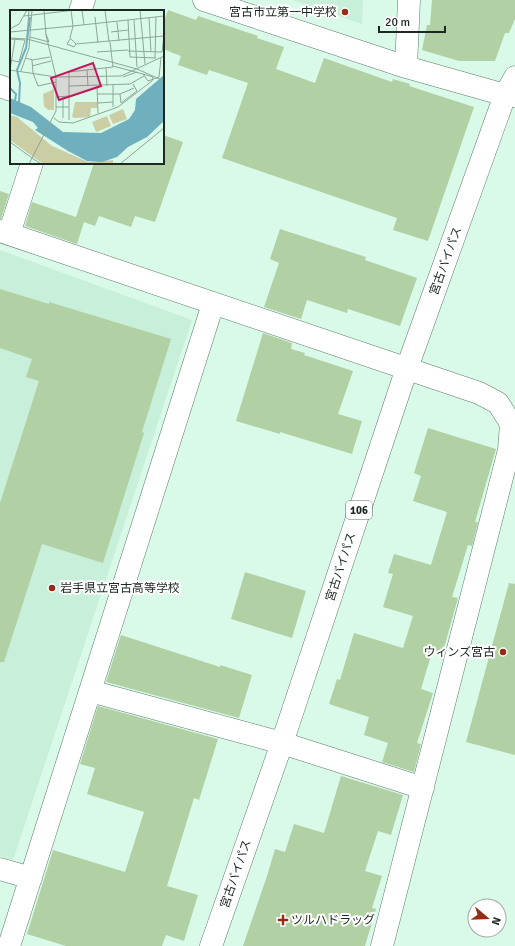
<svg xmlns="http://www.w3.org/2000/svg" width="515" height="946" viewBox="0 0 515 946" font-family="Signika,'Noto Sans JP',sans-serif">
  <style>
    .built { fill: #c7efda }
    .building { fill: #b1d0a4 }
    .lines { fill: none; stroke-linecap: round; stroke-linejoin: round }
    .minor-casing { stroke: #5d7b6b; stroke-width: 23 }
    .highway-casing { stroke: #5d7b6b; stroke-width: 23 }
    .minor { stroke: #fff; stroke-width: 22 }
    .highway { stroke: #fff; stroke-width: 22 }
    .poi-dot { fill: #952d15; stroke: #fff; stroke-width: 1.5 }
    .labels { text-anchor: middle; dominant-baseline: central; stroke-width: 4; stroke-linejoin: round; paint-order: stroke }
    .shield { fill: #fff; stroke: #606864; stroke-width: 1 }
    .shield-label { font-size: 11px; font-weight: bold; fill: #1c2821 }
    .poi-label { font-size: 12px; fill: #1c2821; stroke: #fff; text-anchor: end }
    .street-label { font-size: 12px; fill: #1c2821; stroke: #fff }
    .inset-river { fill: none; stroke: #70afbd; stroke-width: 2 }
    .inset-road { fill: none; stroke: #8da698; stroke-width: 1 }
    .view { fill: #c2185b; fill-opacity: 0.15; stroke: #c2185b; stroke-width: 2 }
    .inset-edge { fill: none; stroke: #1c2821; stroke-width: 2 }
  </style>
  <rect width="100%" height="100%" fill="#d9fae8"/>
  <path class="built" d="M 292,0 L 363,0 L 362,24 Z
    M 0,250 L 192,320 L 13,860 L 0,856 Z"/>
  <path class="building" d="M 432,0 L 515,0 L 515,19 L 509,33 L 505,33 L 495,61 L 459,61 L 422,50 L 427,25 L 430,25 Z
    M 168,10 L 196,20 L 198,16 L 258,36 L 257,38 L 284,47 L 276,69 L 315,83 L 324,58 L 392,82 L 393,79 L 410,84 L 409,86 L 474,107 L 428,241 L 393,230 L 397,218 L 222,158 L 248,83 L 209,70 L 207,75 L 178,65 L 181,56 L 163,49 L 163,24 Z
    M 163,135 L 183,142 L 155,222 L 135,216 L 131,227 L 99,216 L 95,226 L 84,222 L 77,244 L 25,226 L 32,202 L 76,217 L 94,163 L 163,163 Z
    M 0,191 L 9,194 L 1,219 L 0,219 Z
    M 280,229 L 366,257 L 365,260 L 417,278 L 400,326 L 348,309 L 347,313 L 307,300 L 301,319 L 264,307 L 279,263 L 270,259 Z
    M 0,289 L 49,304 L 49,302 L 171,339 L 142,432 L 144,433 L 103,563 L 42,544 L 4,662 L 0,662 L 0,503 L 39,381 L 26,377 L 32,359 L 0,348 Z
    M 263,333 L 292,343 L 291,349 L 305,353 L 304,355 L 353,371 L 338,414 L 362,421 L 352,454 L 280,432 L 280,434 L 236,421 Z
    M 428,428 L 496,449 L 475,522 L 478,522 L 472,546 L 468,545 L 452,597 L 458,598 L 442,655 L 432,652 L 421,689 L 433,693 L 417,743 L 421,744 L 414,772 L 382,762 L 388,743 L 364,735 L 369,717 L 329,704 L 337,679 L 340,680 L 354,633 L 403,648 L 413,616 L 383,607 L 393,574 L 388,573 L 394,554 L 431,565 L 447,512 L 413,501 L 421,476 L 414,473 Z
    M 245,572 L 306,591 L 292,638 L 231,619 Z
    M 509,583 L 515,584 L 515,755 L 466,742 Z
    M 121,635 L 220,667 L 220,665 L 252,675 L 239,718 L 106,682 Z
    M 98,706 L 218,739 L 199,800 L 194,798 L 167,886 L 198,895 L 184,941 L 166,935 L 162,946 L 66,946 L 27,934 L 53,850 L 125,872 L 144,812 L 87,794 L 95,768 L 80,764 Z
    M 341,776 L 403,795 L 391,835 L 378,831 L 365,871 L 382,876 L 372,908 L 376,909 L 365,946 L 243,946 L 267,876 L 275,849 L 285,852 L 294,824 L 324,833 Z"/>
  <g class="lines">
    <defs>
      <path id="minor" d="M 204,0 L 406,67 L 505,95 L 515,96
        M 80,11 L 84,0
        M 406,67 L 409,0
        M 0,86 L 11,90
        M 0,231 L 479,393 L 498,403 L 511,424 L 509,450 L 382,946
        M 9,234 L 32,163
        M 90,691 L 282,743 L 423,788
        M 0,869 L 31,878
        M 9,946 L 213,304"/>
      <path id="highway" d="M 211,946 L 282,743 L 407,368 L 505,95 L 515,77"/>
    </defs>
    <use href="#minor" class="minor-casing"/>
    <use href="#highway" class="highway-casing"/>
    <use href="#minor" class="minor"/>
    <use href="#highway" class="highway"/>
  </g>
  <g class="poi-dot">
    <circle cx="345" cy="12" r="4"/>
    <circle cx="52" cy="588" r="4"/>
    <circle cx="503" cy="652" r="4"/>
    <path d="M281 914h4v4h4v4h-4v4h-4v-4h-4v-4h4z"/>
  </g>
  <g class="labels">
    <rect class="shield" x="346" y="501" width="26" height="18" rx="3"/>
    <g class="shield-label">
      <text x="359" y="510">106</text>
    </g>
    <g class="poi-label">
      <text x="337" y="12">宮古市立第一中学校</text>
      <text x="60" y="588" text-anchor="start">岩手県立宮古高等学校</text>
      <text x="495" y="652">ウィンズ宮古</text>
      <text x="291" y="920" text-anchor="start">ツルハドラッグ</text>
    </g>
    <g class="street-label">
      <text transform="translate(446 261) rotate(-70)">宮古バイパス</text>
      <text transform="translate(341 567) rotate(-72)">宮古バイパス</text>
      <text transform="translate(236 874) rotate(-71)">宮古バイパス</text>
    </g>
  </g>
  <g transform="translate(10 10)">
    <rect width="154" height="154" fill="#d9fae8"/>
    <path d="M 44,79 L 44,100 L 38,100 L 34,96 L 33,84 ZM 65,92 L 87,92 L 87,98 L 81,98 L 80,107 L 65,108 L 62,107 ZM 113,99 L 117,109 L 103,114 L 99,105 ZM 97,106 L 101,116 L 86,122 L 82,112 Z" fill="#cbcea4"/>
    <path d="M 0,105 L 7,107 L 42,136 L 78,152 L 103,150 L 103,154 L 33,154 L 0,130 Z" fill="#cbcea4"/>
    <path d="M 154,65 L 154,111 L 137,127 L 118,137 L 107,147 L 92,152 L 77,151 L 58,141 L 25,120 L 28,118 L 23,112 L 0,103 L 0,88 L 21,97 L 53,122 L 91,123 L 119,109 L 125,100 L 126,89 Z" fill="#70afbd"/>
    <path class="inset-river" d="M 0,78 L 6,84 L 5,91M 9,93 L 10,73 L 7,60 L 16,38 L 20,7"/>
    <path class="inset-road" d="M 72,0 L 74,15M 95,0 L 99,32M 130,0 L 135,54M 14,6 L 65,0M 85,7 L 88,33M 139,8 L 141,42M 118,10 L 120,47 L 146,48M 124,10 L 127,57M 107,12 L 109,31M 63,16 L 154,6M 63,16 L 60,28 L 66,34M 0,19 L 9,14 L 17,0M 0,22 L 63,16 L 61,0M 101,22 L 118,20M 17,27 L 19,0M 20,27 L 39,32 L 36,24M 0,28 L 17,29 L 127,59 L 154,71M 0,29 L 15,30 L 9,52 L 0,50M 60,29 L 57,34 L 64,37 L 66,34M 66,34 L 154,26M 118,41 L 152,42M 87,42 L 118,40M 152,42 L 154,26M 16,48 L 22,50 L 40,47M 145,48 L 146,7M 22,50 L 23,63 L 28,76 L 46,72M 22,56 L 41,51M 103,56 L 133,64 L 138,71 L 149,67 L 151,48M 96,58 L 97,76M 0,60 L 5,29M 0,60 L 46,67 L 111,66 L 154,46M 77,60 L 78,76M 11,61 L 19,38 L 22,0M 113,67 L 127,62M 103,75 L 103,97M 59,76 L 120,74 L 134,66M 87,76 L 88,103M 87,84 L 110,84 L 124,78M 110,84 L 111,93 L 127,81 L 123,74M 46,87 L 59,86M 53,87 L 53,108M 88,93 L 103,92M 46,97 L 59,97M 44,108 L 49,112 L 63,113 L 108,97 L 142,71 L 143,67 L 133,64M 59,110 L 59,62 L 103,57 L 100,32M 0,132 L 22,148 L 19,154M 31,154 L 22,148 L 46,101 L 46,67 L 36,25 L 34,0M 110,154 L 154,118"/>
    <path class="view" d="M 83,53 L 91,76 L 49,90 L 41,68 Z"/>
    <rect width="154" height="154" class="inset-edge"/>
  </g>
  <g transform="translate(487 918) rotate(109)"><circle r="19" fill="#ffffff" stroke="#a4a9a6"/>
  <path d="M0-3L7 15L0 10L-7 15Z" fill="#952d15"/>
  <text y="-6" font-size="11" font-weight="bold" text-anchor="middle" fill="#1c2821">N</text>
  </g>
  <path d="M379 26v6h66v-6" fill="none" stroke="#1c2821" stroke-width="2"/>
  <text x="385" y="26" font-size="12" fill="#1c2821" stroke="#ffffff" stroke-width="3" paint-order="stroke">20 m</text>
</svg>
